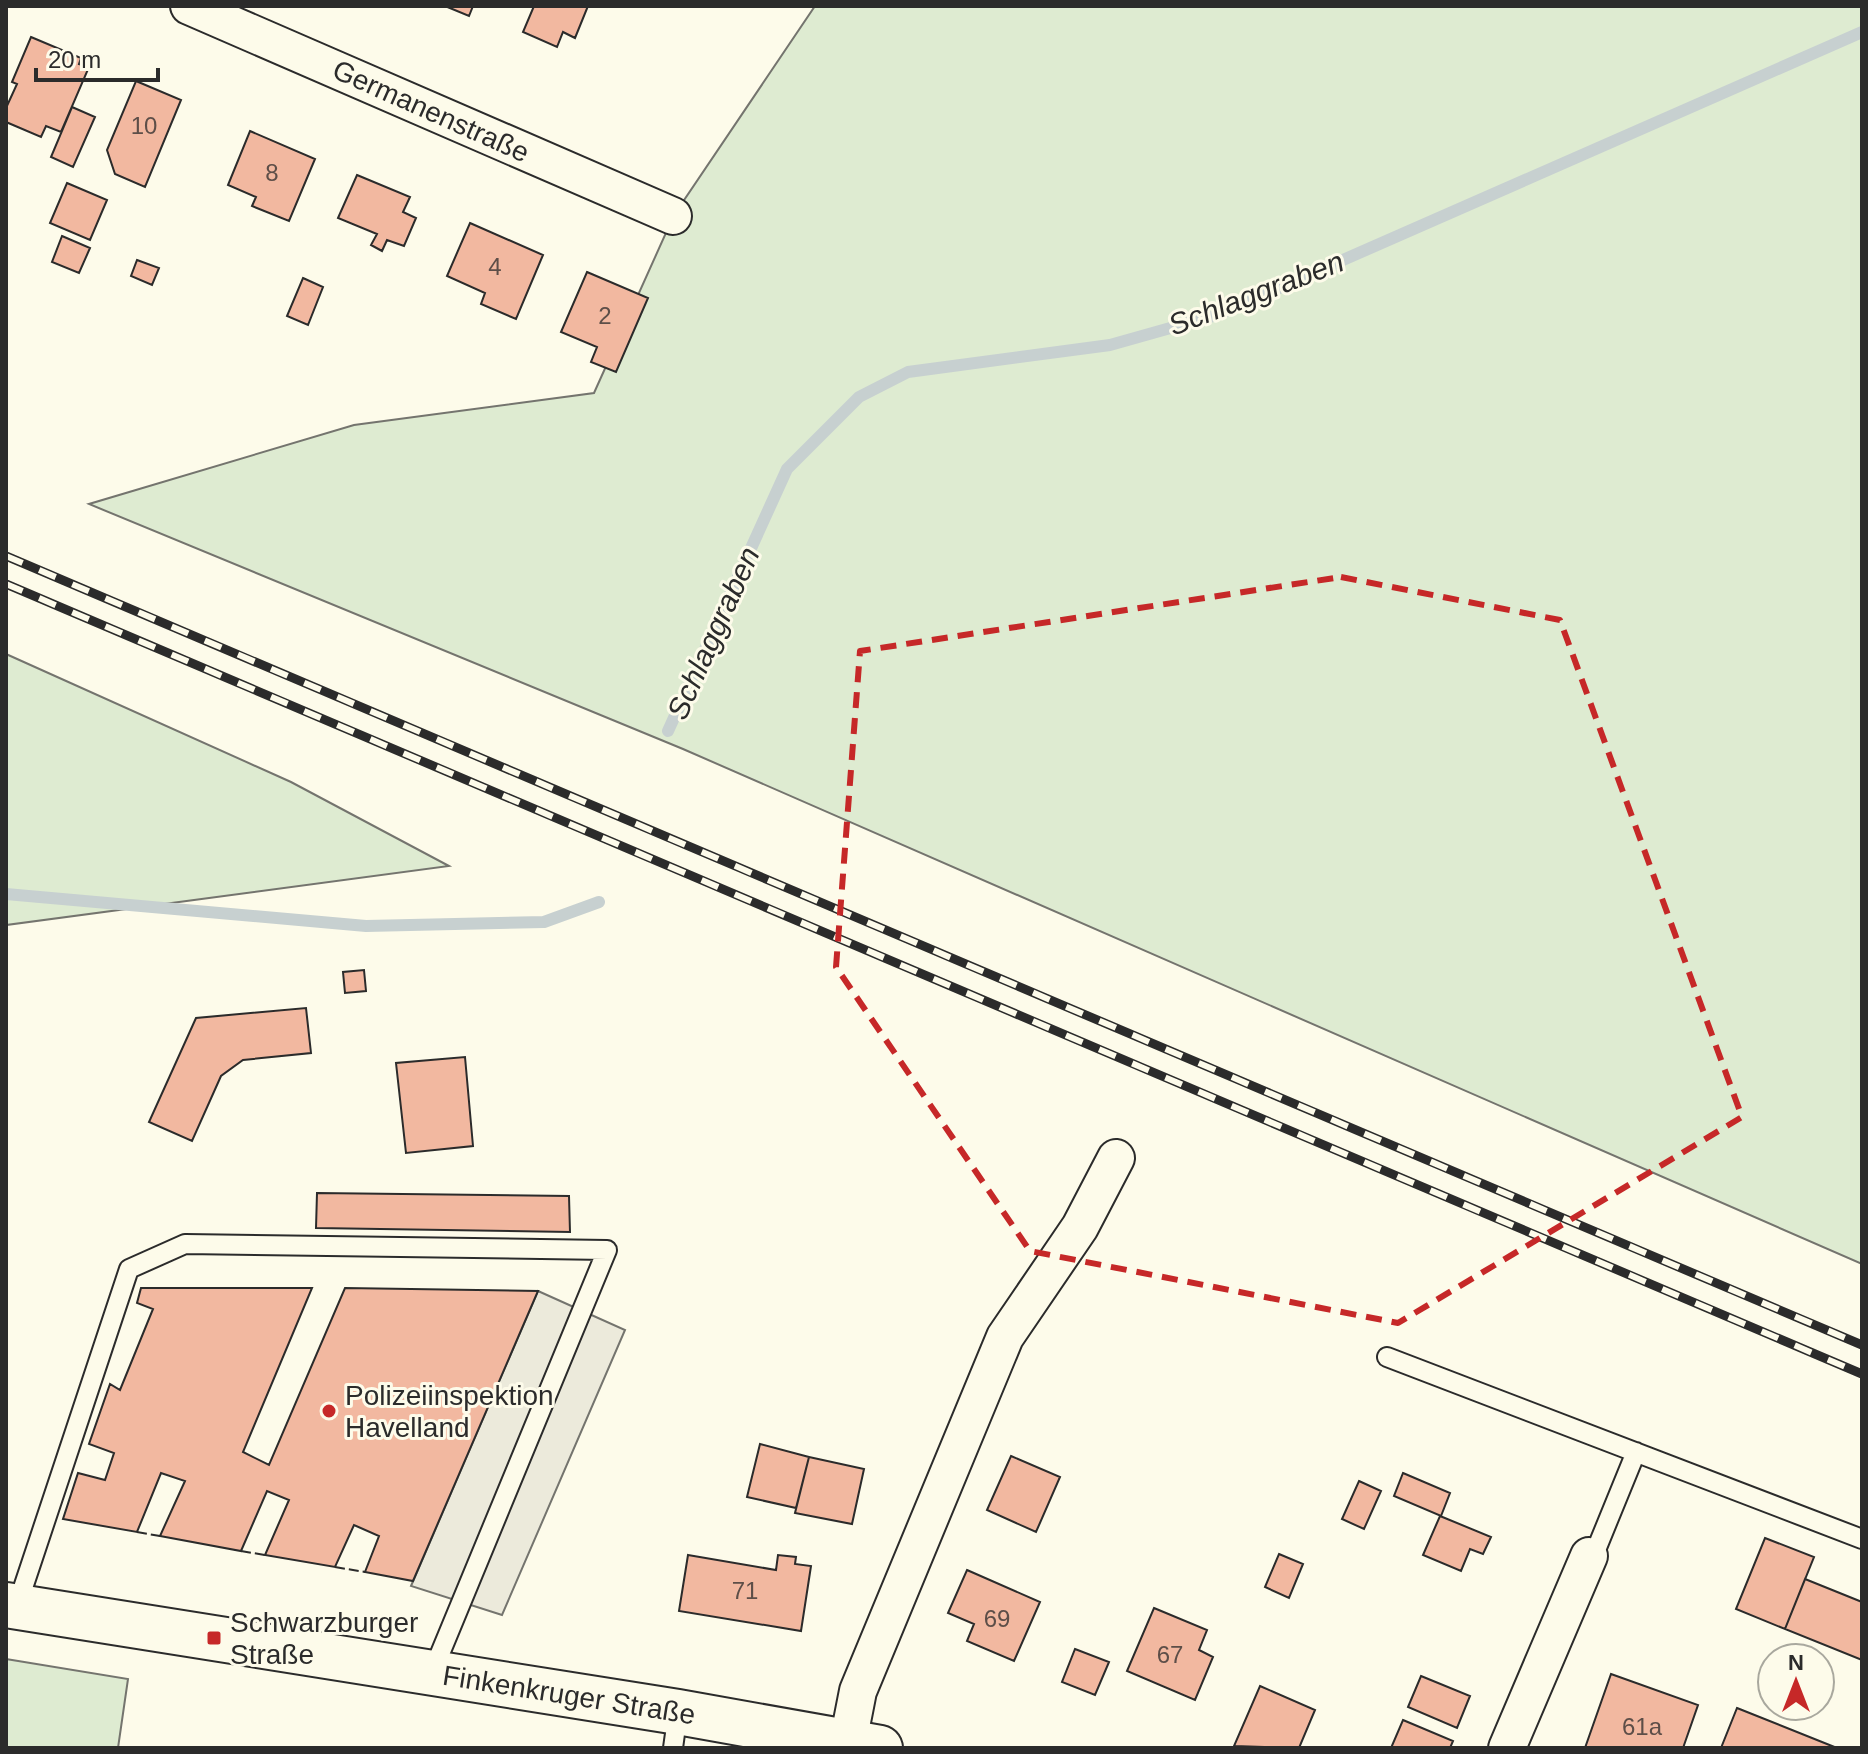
<svg xmlns="http://www.w3.org/2000/svg" width="1868" height="1754" viewBox="0 0 1868 1754" font-family="Arial,sans-serif">
  <style>
    .green { fill: #deebd1; stroke: #74746e; stroke-width: 2 }
    .parking { fill: #eceadb; stroke: #74746e; stroke-width: 2 }
    .lines { fill: none; stroke-linecap: round; stroke-linejoin: round }
    .stream { stroke: #c7d0d0; stroke-width: 12 }
    .building { fill: #f2b8a0; stroke: #2b2b2b; stroke-width: 2 }
    .service-casing { stroke: #2b2b2b; stroke-width: 22 }
    .minor-casing { stroke: #2b2b2b; stroke-width: 40 }
    .tertiary-casing { stroke: #2b2b2b; stroke-width: 48 }
    .service { stroke: #fdfbea; stroke-width: 18 }
    .minor { stroke: #fdfbea; stroke-width: 36 }
    .tertiary { stroke: #fdfbea; stroke-width: 44 }
    .rail-casing { stroke: #2b2b2b; stroke-width: 9 }
    .rail { stroke: #fdfbea; stroke-width: 6; stroke-dasharray: 18; stroke-linecap: butt }
    .fence { stroke: #2b2b2b; stroke-width: 2; stroke-dasharray: 10 4; stroke-linecap: butt }
    .marked { fill: none; stroke: #c62828; stroke-width: 6; stroke-dasharray: 16 10; stroke-linejoin: round }
    .poi-dot { fill: #c62828; stroke: #fdfbea; stroke-width: 3 }
    .labels { text-anchor: middle; dominant-baseline: central; stroke-width: 6; stroke-linejoin: round; paint-order: stroke }
    .number-label { font-size: 24px; fill: #5d4e48 }
    .street-label { font-size: 28px; fill: #2b2b2b; stroke: #fdfbea }
    .poi-label { font-size: 28px; fill: #2b2b2b; stroke: #fdfbea; text-anchor: start }
    .water-label { font-size: 30px; font-style: italic; fill: #2b2b2b; stroke: #fdfbea }
  </style>
  <rect width="100%" height="100%" fill="#fdfbea"/>
  <path class="green" d="M 815,6 L 1862,6 L 1862,1264 L 683,749 L 89,504 L 354,425 L 594,393 L 674,215 Z
    M 6,654 L 291,782 L 449,866 L 6,925 Z
    M 6,1659 L 128,1679 L 118,1748 L 6,1748 Z"/>
  <path class="parking" d="M 538,1291 L 625,1330 L 502,1615 L 411,1586 Z"/>
  <g class="lines">
    <path class="stream" d="M 668,731 L 787,469 L 859,397 L 908,372 L 1110,345 L 1220,314 L 1862,32
      M 6,894 L 366,926 L 544,922 L 599,902"/>
  </g>
  <path class="building" d="M 445,6 L 473,6 L 469,16 Z
    M 534,6 L 588,6 L 575,38 L 563,32 L 557,47 L 523,32 Z
    M 31,37 L 81,58 L 79,64 L 89,67 L 61,132 L 46,126 L 41,137 L 6,122 L 6,108 L 17,84 L 12,82 Z
    M 136,81 L 181,100 L 145,187 L 115,174 L 107,150 Z
    M 72,107 L 95,117 L 73,167 L 51,157 Z
    M 250,131 L 315,159 L 289,221 L 252,206 L 256,197 L 228,185 Z
    M 357,175 L 410,197 L 403,212 L 416,218 L 404,246 L 387,240 L 382,251 L 371,245 L 377,234 L 338,218 Z
    M 67,183 L 107,200 L 90,240 L 50,223 Z
    M 470,223 L 543,255 L 516,319 L 481,304 L 485,293 L 447,276 Z
    M 62,236 L 90,248 L 79,273 L 52,262 Z
    M 137,260 L 159,268 L 152,285 L 131,276 Z
    M 587,272 L 648,298 L 616,372 L 591,362 L 597,347 L 561,332 Z
    M 303,278 L 323,287 L 308,325 L 287,316 Z
    M 364,970 L 366,991 L 345,993 L 343,972 Z
    M 306,1008 L 311,1053 L 243,1060 L 221,1076 L 192,1141 L 149,1122 L 196,1018 Z
    M 465,1057 L 473,1146 L 406,1153 L 396,1063 Z
    M 317,1193 L 569,1196 L 570,1232 L 316,1228 Z
    M 141,1288 L 312,1288 L 243,1452 L 269,1465 L 345,1288 L 538,1291 L 413,1581 L 365,1572 L 379,1536 L 354,1525 L 335,1567 L 265,1555 L 289,1500 L 267,1491 L 241,1551 L 160,1536 L 185,1481 L 161,1473 L 137,1532 L 63,1519 L 78,1473 L 105,1480 L 114,1453 L 89,1444 L 110,1384 L 120,1390 L 153,1309 L 137,1303 Z
    M 760,1444 L 809,1457 L 796,1508 L 747,1497 Z
    M 1011,1456 L 1060,1477 L 1036,1532 L 987,1510 Z
    M 809,1457 L 864,1469 L 852,1524 L 795,1513 Z
    M 1403,1473 L 1450,1493 L 1441,1516 L 1394,1496 Z
    M 1359,1481 L 1381,1491 L 1364,1529 L 1342,1519 Z
    M 1440,1516 L 1491,1537 L 1483,1554 L 1470,1549 L 1461,1571 L 1423,1555 Z
    M 1765,1538 L 1814,1557 L 1785,1629 L 1736,1609 Z
    M 1279,1554 L 1303,1564 L 1289,1598 L 1265,1587 Z
    M 688,1555 L 776,1570 L 778,1555 L 796,1557 L 795,1564 L 811,1566 L 801,1631 L 679,1611 Z
    M 967,1570 L 1040,1602 L 1014,1661 L 967,1641 L 974,1624 L 948,1613 Z
    M 1805,1579 L 1862,1602 L 1862,1660 L 1785,1629 Z
    M 1154,1608 L 1207,1630 L 1199,1650 L 1213,1657 L 1195,1700 L 1127,1671 Z
    M 1075,1649 L 1109,1662 L 1095,1695 L 1062,1682 Z
    M 1611,1674 L 1698,1705 L 1683,1748 L 1585,1748 Z
    M 1421,1676 L 1470,1696 L 1457,1728 L 1408,1707 Z
    M 1260,1686 L 1315,1710 L 1299,1748 L 1234,1746 Z
    M 1737,1708 L 1837,1748 L 1721,1748 Z
    M 1403,1720 L 1453,1741 L 1450,1748 L 1391,1748 Z"/>
  <g class="lines">
    <defs>
      <path id="service" d="M 1387,1357 L 1862,1539
        M 1589,1556 L 1598,1545 L 1636,1452
        M 17,1606 L 129,1269 L 185,1244 L 607,1250 L 432,1673
        M 673,1748 L 678,1712"/>
      <path id="minor" d="M 189,6 L 673,216
        M 848,1742 L 858,1691 L 1005,1337 L 1080,1227 L 1116,1158
        M 1507,1748 L 1589,1556"/>
      <path id="tertiary" d="M 6,1605 L 678,1712 L 880,1748"/>
    </defs>
    <use href="#service" class="service-casing"/>
    <use href="#minor" class="minor-casing"/>
    <use href="#tertiary" class="tertiary-casing"/>
    <use href="#service" class="service"/>
    <use href="#minor" class="minor"/>
    <use href="#tertiary" class="tertiary"/>
    <defs>
      <path id="rail" d="M 6,556 L 1862,1345
        M 6,584 L 1862,1374"/>
    </defs>
    <use href="#rail" class="rail-casing"/>
    <use href="#rail" class="rail"/>
    <path class="fence" d="M 137,1532 L 160,1536
      M 241,1551 L 265,1555
      M 335,1567 L 365,1572"/>
  </g>
  <path class="marked" d="M 1341,577 L 1560,620 L 1742,1117 L 1398,1323 L 1030,1251 L 836,967 L 860,651 Z"/>
  <g class="poi-dot">
    <circle cx="329" cy="1411" r="8"/>
    <rect x="206" y="1630" width="16" height="16" rx="4"/>
  </g>
  <g class="labels">
    <g class="number-label">
      <text x="144" y="125">10</text>
      <text x="272" y="172">8</text>
      <text x="495" y="266">4</text>
      <text x="605" y="315">2</text>
      <text x="745" y="1590">71</text>
      <text x="997" y="1618">69</text>
      <text x="1170" y="1654">67</text>
      <text x="1642" y="1726">61a</text>
    </g>
    <g class="street-label">
      <text transform="translate(431 111) rotate(24)">Germanenstraße</text>
      <text transform="translate(569 1695) rotate(9)">Finkenkruger Straße</text>
    </g>
    <g class="poi-label">
      <text x="345" y="1395">Polizeiinspektion<tspan x="345" dy="32">Havelland</tspan></text>
      <text x="230" y="1622">Schwarzburger<tspan x="230" dy="32">Straße</tspan></text>
    </g>
    <g class="water-label">
      <text transform="translate(1256 293) rotate(-21)">Schlaggraben</text>
      <text transform="translate(713 633) rotate(-66)">Schlaggraben</text>
    </g>
  </g>
  <rect width="1868" height="1754" fill="none" stroke="#2b2b2b" stroke-width="16"/>
  <g transform="translate(1796 1682)"><circle r="38" fill="#fdfbea" stroke="#a9a89e" stroke-width="2"/>
  <path d="M0-6L14 30L0 20L-14 30Z" fill="#c62828"/>
  <text y="-12" font-size="22" font-weight="bold" text-anchor="middle" fill="#2b2b2b">N</text>
  </g>
  <path d="M36 68v12h122v-12" fill="none" stroke="#2b2b2b" stroke-width="4"/>
  <text x="48" y="68" font-size="24" fill="#2b2b2b" stroke="#fdfbea" stroke-width="6" paint-order="stroke">20 m</text>
</svg>
